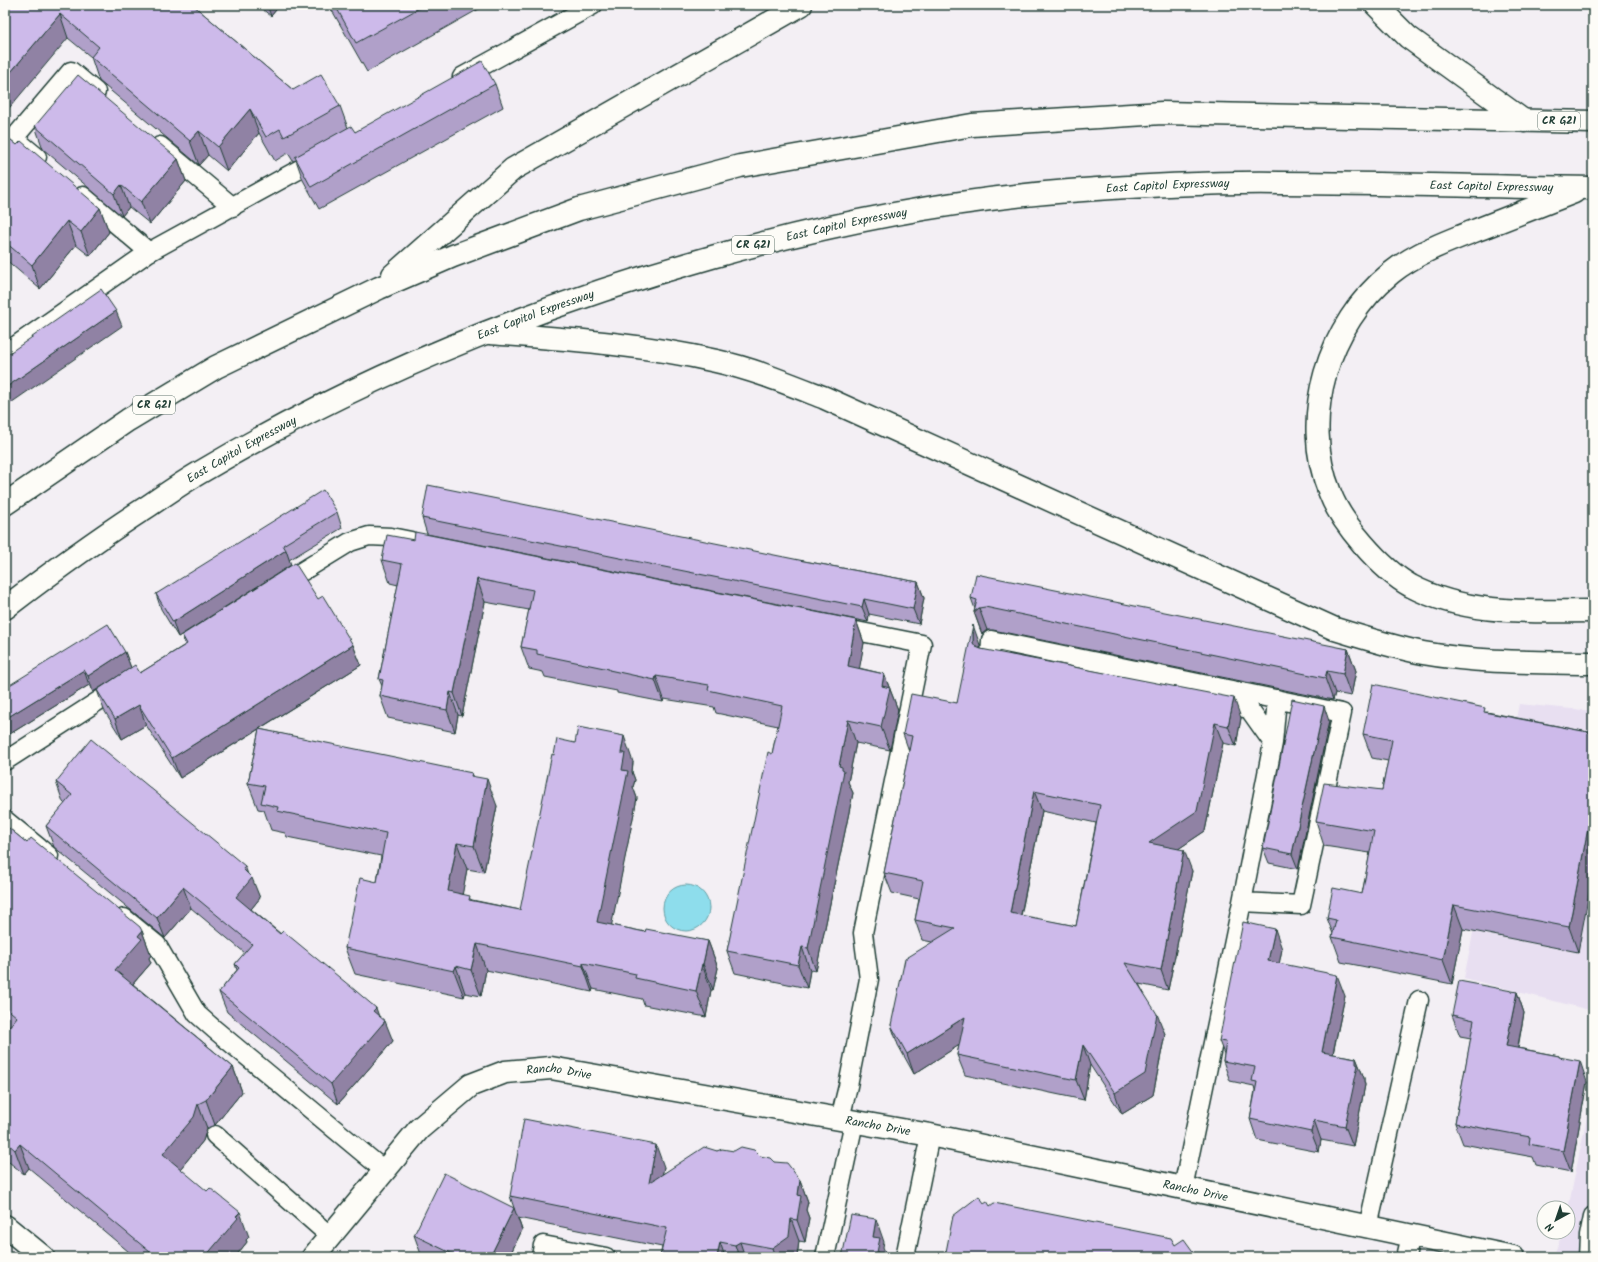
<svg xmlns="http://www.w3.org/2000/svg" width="1598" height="1262" viewBox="0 0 1598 1262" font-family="Kalam,sans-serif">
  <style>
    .built { fill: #e8dff1 }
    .water { fill: #8eddec; stroke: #629da2 }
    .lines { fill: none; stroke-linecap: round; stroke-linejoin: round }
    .lane-casing { stroke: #1f3d34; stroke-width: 21 }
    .street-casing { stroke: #1f3d34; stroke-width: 25 }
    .highway-casing { stroke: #1f3d34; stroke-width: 25 }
    .lane { stroke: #fdfcf7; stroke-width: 18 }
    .street { stroke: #fdfcf7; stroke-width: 22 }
    .highway { stroke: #fdfcf7; stroke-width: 22 }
    .wall { fill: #b0a0c9; stroke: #1f3d34; fill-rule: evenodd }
    .shaded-wall { fill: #9082a4; stroke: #1f3d34 }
    .building { fill: #cdbaea; stroke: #1f3d34; fill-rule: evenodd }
    .labels { text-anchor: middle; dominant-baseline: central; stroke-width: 3.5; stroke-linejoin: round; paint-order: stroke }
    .shield { fill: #fdfcf7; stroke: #62766e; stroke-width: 1 }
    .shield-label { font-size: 11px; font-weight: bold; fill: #1f3d34 }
    .street-label { font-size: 12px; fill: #1f3d34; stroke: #fdfcf7 }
  </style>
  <rect width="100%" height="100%" fill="#f3eff4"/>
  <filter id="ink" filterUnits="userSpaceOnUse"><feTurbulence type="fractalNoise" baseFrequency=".025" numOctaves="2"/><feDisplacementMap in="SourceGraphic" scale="8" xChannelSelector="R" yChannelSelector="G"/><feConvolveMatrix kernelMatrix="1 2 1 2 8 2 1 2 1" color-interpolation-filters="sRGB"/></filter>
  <g filter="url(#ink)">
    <path class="built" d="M 1519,704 L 1593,711 L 1593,1011 L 1464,978 Z
      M 1593,1087 L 1593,1257 L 1553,1257 L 1563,1232 L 1568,1232 L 1568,1209 Z"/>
    <path class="water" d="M663 908a23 23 0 1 1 46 0a23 23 0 1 1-46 0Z"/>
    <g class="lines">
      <defs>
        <path id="lane" d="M 462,77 L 593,5
          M 160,146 L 233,207
          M 37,157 L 14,138 L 71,71 L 96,92
          M 83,196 L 149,252
          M 5,353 L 149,252 L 320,158
          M 280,585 L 350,542 L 369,536 L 391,537 L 411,541
          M 836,627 L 922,644 L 863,933 L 869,979 L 848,1086 L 840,1119
          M 1005,662 L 990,659 L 991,640 L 1342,713 L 1301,905 L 1242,902
          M 1213,702 L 1249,709 L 1273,743
          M 5,761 L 120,687
          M 5,820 L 49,856
          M 124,918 L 157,945 L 197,1014 L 214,1029 L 385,1171
          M 215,1135 L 330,1236
          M 1183,1188 L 1242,902 L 1273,743 L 1277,699
          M 1368,1227 L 1419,1000
          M 541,1257 L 543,1245 L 606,1257
          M 825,1257 L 854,1122
          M 905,1257 L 930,1135
          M 1406,1257 L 1411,1236
          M 1588,1257 L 1589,1236 L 1593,1216"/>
        <g id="street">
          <path d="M 5,1226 L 43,1257"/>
          <path id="s1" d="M 313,1257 L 419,1129 L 471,1085 L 505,1072 L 551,1068 L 930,1135 L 1513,1257"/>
        </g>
        <g id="highway">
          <path d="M 1376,5 L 1408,37 L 1524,121"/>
          <path d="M 1574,192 C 1543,204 1513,216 1482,228 C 1451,240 1417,252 1391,273 C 1328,324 1299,417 1330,493 C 1337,512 1350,529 1363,544 C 1376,559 1393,576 1411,586 C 1468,616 1531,611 1593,611"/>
          <path d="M 393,275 L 513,169 L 801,5"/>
          <path d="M 490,333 C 566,339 642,344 716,361 C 753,369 789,384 825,398 L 1335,629 C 1364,638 1393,647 1423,653 C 1479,663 1537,662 1593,663"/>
          <path d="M 5,504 L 128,420 L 216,367 L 379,288 L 453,256 L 579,209 L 740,166 L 972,125 L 1162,113 L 1593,122"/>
          <path id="s2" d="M 5,608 C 52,572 100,537 150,505 C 166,494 182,483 199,473 C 360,377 533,307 712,257 C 829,224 948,200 1069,191 C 1139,186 1210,182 1280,183 C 1384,183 1489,187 1593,188"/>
        </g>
      </defs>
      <use href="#lane" class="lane-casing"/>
      <use href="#street" class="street-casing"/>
      <use href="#highway" class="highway-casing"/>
      <use href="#lane" class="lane"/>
      <use href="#street" class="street"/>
      <use href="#highway" class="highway"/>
    </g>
    <path class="wall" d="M 5,5 L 193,5 L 293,90 L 340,106 L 348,128 L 355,132 L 495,84 L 503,107 L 319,209 L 303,180 L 296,160 L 293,161 L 288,153 L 275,161 L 259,133 L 227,171 L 208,155 L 199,165 L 99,81 L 91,57 L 68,38 Z
      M 257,5 L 280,5 L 271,16 Z
      M 329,5 L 486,5 L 367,72 Z
      M 35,126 L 178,159 L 186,181 L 150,224 L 129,207 L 122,216 L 43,149 Z
      M 5,135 L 17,145 L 100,208 L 109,232 L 90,256 L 76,245 L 40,289 L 5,259 Z
      M 337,512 L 342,528 L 289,560 L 291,565 L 178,637 L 161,609 L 156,594 Z
      M 422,518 L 804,561 L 918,582 L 924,598 L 919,624 L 869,614 L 868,622 L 427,534 Z
      M 414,540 L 856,620 L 864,643 L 859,668 L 884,674 L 898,710 L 890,750 L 856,743 L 848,782 L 853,793 L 816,971 L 810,970 L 807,988 L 735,973 L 727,951 L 772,754 L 778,726 L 716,713 L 714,707 L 664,699 L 663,702 L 617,693 L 617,691 L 545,677 L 543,672 L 529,669 L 521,647 L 529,610 L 485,602 L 462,716 L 458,715 L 455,732 L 388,718 L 380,696 L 382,686 L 379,679 L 398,585 L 390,583 L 382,560 Z
      M 971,598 L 1348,649 L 1356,671 L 1351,696 L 1335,693 L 1333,700 L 993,630 L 987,630 L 982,634 L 974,612 L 975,609 Z
      M 318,599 L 353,645 L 361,665 L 259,729 L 473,776 L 497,806 L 484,872 L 467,869 L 462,894 L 472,900 L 520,910 L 633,762 L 632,772 L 635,780 L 633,787 L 637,798 L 611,925 L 645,932 L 708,941 L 718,968 L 713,990 L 711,990 L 706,1017 L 644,1005 L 642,999 L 593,989 L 592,992 L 486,970 L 481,996 L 465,993 L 464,997 L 355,974 L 345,948 L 377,882 L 381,856 L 287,837 L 285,833 L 271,830 L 264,810 L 258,809 L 248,783 L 259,729 L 180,778 L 146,725 L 122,739 L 104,710 L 97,690 L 140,673 L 185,645 L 182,635 Z
      M 980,645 L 980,649 L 1241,718 L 1236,746 L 1223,743 L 1205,831 L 1178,849 L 1192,871 L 1168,990 L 1139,984 L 1165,1034 L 1153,1095 L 1122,1114 L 1090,1065 L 1084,1100 L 965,1075 L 957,1055 L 959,1045 L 914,1074 L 898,1045 L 891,1025 L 932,942 L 922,940 L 915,920 L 919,899 L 892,893 L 884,873 L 909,751 L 903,734 L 957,703 ZM 1042,811 L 1096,823 L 1076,926 L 1021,916 Z
      M 125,652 L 131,668 L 93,692 L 89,685 L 5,737 L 5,688 Z
      M 1487,712 L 1593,733 L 1578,952 L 1463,929 L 1452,984 L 1341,962 L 1332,937 L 1333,934 L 1327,918 L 1362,894 L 1370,853 L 1324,846 L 1316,821 L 1382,790 L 1388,761 L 1372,758 L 1363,734 Z
      M 1329,721 L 1298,869 L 1269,863 L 1263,848 Z
      M 56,782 L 248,874 L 260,898 L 251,909 L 379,1016 L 393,1041 L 338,1104 L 227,1012 L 219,992 L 237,970 L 235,964 L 245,953 L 191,908 L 165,938 L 54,847 L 46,826 L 65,804 L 63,802 Z
      M 5,825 L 27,843 L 142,931 L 151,955 L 149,958 L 151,963 L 133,984 L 233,1067 L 242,1092 L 215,1125 L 207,1128 L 203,1141 L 180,1169 L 249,1237 L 246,1240 L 247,1242 L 235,1257 L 135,1257 L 29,1168 L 24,1174 L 5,1159 L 5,1032 L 9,1027 L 5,1024 Z
      M 1282,949 L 1279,963 L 1345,996 L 1333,1054 L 1356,1058 L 1364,1078 L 1364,1081 L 1365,1085 L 1353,1146 L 1321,1140 L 1319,1152 L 1257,1140 L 1250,1119 L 1255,1090 L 1254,1086 L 1230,1081 L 1223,1061 L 1224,1054 L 1219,1041 Z
      M 1517,992 L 1524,1013 L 1518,1048 L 1559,1056 L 1560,1058 L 1587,1082 L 1571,1172 L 1536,1165 L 1533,1157 L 1463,1144 L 1455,1123 L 1471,1038 L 1460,1036 L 1452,1015 Z
      M 717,1151 L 760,1156 L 774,1162 L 800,1180 L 808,1202 L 806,1210 L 809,1218 L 805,1242 L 799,1241 L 797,1257 L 660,1257 L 662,1247 L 518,1218 L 522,1230 L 509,1257 L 422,1257 L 414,1235 L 514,1208 L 510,1196 L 664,1167 L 662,1174 Z"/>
    <path class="shaded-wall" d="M 267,5 L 280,5 L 271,16 Z
      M 60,14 L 68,38 L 5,113 L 5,79 Z
      M 250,109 L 259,133 L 227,171 L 218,147 Z
      M 199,131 L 208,155 L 199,165 L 190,141 Z
      M 178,159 L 186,181 L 150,224 L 141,202 Z
      M 121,185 L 129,207 L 122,216 L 114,194 Z
      M 100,208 L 109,232 L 90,256 L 81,232 Z
      M 67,221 L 76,245 L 40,289 L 32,265 Z
      M 116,311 L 122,326 L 5,407 L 5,388 Z
      M 286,550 L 291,565 L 178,637 L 173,622 Z
      M 477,579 L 485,602 L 462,716 L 454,693 Z
      M 918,582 L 924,598 L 919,624 L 913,609 Z
      M 864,599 L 869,614 L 868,622 L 862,607 Z
      M 979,608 L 987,630 L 982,634 L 974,612 Z
      M 856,620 L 864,643 L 856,688 L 848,666 Z
      M 973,625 L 980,645 L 980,663 L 973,643 Z
      M 353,645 L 361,665 L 180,778 L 172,758 Z
      M 1348,649 L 1356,671 L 1351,696 L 1343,674 Z
      M 125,652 L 131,668 L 93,692 L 88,676 Z
      M 84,670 L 89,685 L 5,737 L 5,719 Z
      M 1327,671 L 1335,693 L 1333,700 L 1325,678 Z
      M 884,674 L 898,710 L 890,750 L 881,727 L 882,686 Z
      M 656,676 L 664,699 L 663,702 L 655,680 Z
      M 450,692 L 458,715 L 455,732 L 447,710 Z
      M 1234,698 L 1241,718 L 1236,746 L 1228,726 Z
      M 139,705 L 146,725 L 122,739 L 115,719 Z
      M 1324,706 L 1329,721 L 1298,869 L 1292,854 Z
      M 848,720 L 856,743 L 848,782 L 853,793 L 816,971 L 808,948 L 839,766 Z
      M 1215,723 L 1223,743 L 1205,831 L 1156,864 L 1149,843 Z
      M 624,736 L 633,762 L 632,772 L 635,780 L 633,787 L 637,798 L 607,948 L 597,922 L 621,753 Z
      M 487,779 L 497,806 L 484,872 L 474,846 Z
      M 1034,791 L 1042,811 L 1017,934 L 1010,913 Z
      M 1593,802 L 1593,872 L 1578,952 L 1569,927 Z
      M 457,843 L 467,869 L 458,918 L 448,891 Z
      M 1184,850 L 1192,871 L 1168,990 L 1161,970 Z
      M 245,866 L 250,880 L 252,878 L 260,898 L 244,918 L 236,897 L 243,869 Z
      M 183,887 L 191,908 L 165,938 L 157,918 Z
      M 1454,905 L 1463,929 L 1452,984 L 1443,960 Z
      M 1275,929 L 1282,949 L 1276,981 L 1268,961 Z
      M 142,931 L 151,955 L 149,958 L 151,963 L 124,994 L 115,970 L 138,936 Z
      M 708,941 L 718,968 L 713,990 L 703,964 Z
      M 477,944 L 486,970 L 481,996 L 471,970 Z
      M 802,947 L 810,970 L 807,988 L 798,965 Z
      M 583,963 L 593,989 L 592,992 L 583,966 Z
      M 702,964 L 711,990 L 706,1017 L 696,991 Z
      M 456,966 L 465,993 L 464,997 L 454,971 Z
      M 1337,975 L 1345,996 L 1329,1072 L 1322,1052 Z
      M 1517,992 L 1524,1013 L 1514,1067 L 1506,1046 Z
      M 376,1008 L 382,1025 L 385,1021 L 393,1041 L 338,1104 L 331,1084 L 373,1011 Z
      M 1157,1014 L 1165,1034 L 1153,1095 L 1122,1114 L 1115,1093 Z
      M 965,1017 L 972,1037 L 914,1074 L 907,1054 Z
      M 1083,1045 L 1090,1065 L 1084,1100 L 1076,1080 Z
      M 1356,1058 L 1364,1078 L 1364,1081 L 1365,1085 L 1353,1146 L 1345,1126 Z
      M 1580,1061 L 1587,1082 L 1571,1172 L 1563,1151 Z
      M 233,1067 L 242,1092 L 215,1125 L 206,1100 Z
      M 198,1104 L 207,1128 L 203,1141 L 172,1179 L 163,1154 Z
      M 1314,1120 L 1321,1140 L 1319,1152 L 1311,1132 Z
      M 20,1144 L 29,1168 L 24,1174 L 15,1150 Z
      M 656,1145 L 664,1167 L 656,1205 L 649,1183 Z
      M 800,1180 L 808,1202 L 806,1210 L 809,1218 L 805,1242 L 797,1220 L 798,1195 Z
      M 514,1208 L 522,1230 L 509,1257 L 490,1257 Z
      M 240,1212 L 249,1237 L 246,1240 L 247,1242 L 235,1257 L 205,1257 Z
      M 791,1219 L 799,1241 L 797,1257 L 775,1257 L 772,1248 Z
      M 876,1219 L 884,1242 L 883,1247 L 887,1257 L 876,1257 L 873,1237 Z
      M 720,1242 L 725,1257 L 717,1257 Z
      M 740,1242 L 745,1257 L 739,1257 L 735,1245 Z"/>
    <path class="building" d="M 5,5 L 193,5 L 293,90 L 321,74 L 340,106 L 284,137 L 280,129 L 266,137 L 250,109 L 218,147 L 199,131 L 190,141 L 91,57 L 99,47 L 60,14 L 5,79 Z
      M 335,5 L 425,5 L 356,43 Z
      M 482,61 L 495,84 L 311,187 L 295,157 L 351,126 L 355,132 Z
      M 78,75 L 178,159 L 141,202 L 121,185 L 114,194 L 35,126 Z
      M 5,135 L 17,145 L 21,141 L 100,208 L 81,232 L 67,221 L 32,265 L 5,242 Z
      M 101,289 L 116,311 L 5,388 L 5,356 Z
      M 428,485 L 804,561 L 918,582 L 913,609 L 864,599 L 862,607 L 422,518 Z
      M 323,490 L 337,512 L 283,545 L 286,550 L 173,622 L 156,594 Z
      M 415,532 L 856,620 L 848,666 L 884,674 L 882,686 L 890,688 L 881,727 L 848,720 L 839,766 L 842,767 L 842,770 L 844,771 L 808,948 L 802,947 L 798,965 L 727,951 L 768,752 L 772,754 L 782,706 L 708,690 L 709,685 L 656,676 L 655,680 L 609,670 L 609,669 L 537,654 L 537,650 L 521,647 L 533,590 L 477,579 L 454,693 L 450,692 L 447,710 L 380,696 L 383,680 L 379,679 L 402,564 L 382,560 L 387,535 L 414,540 Z
      M 295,563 L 318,599 L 323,596 L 353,645 L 172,758 L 139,705 L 115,719 L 97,690 L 135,665 L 140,673 L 187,644 L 182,635 Z
      M 976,574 L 1348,649 L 1343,674 L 1327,671 L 1325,678 L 985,607 L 979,608 L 974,612 L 977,600 L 971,598 Z
      M 108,624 L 125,652 L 88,676 L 84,670 L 5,719 L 5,688 Z
      M 973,625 L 973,643 L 976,647 L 981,649 L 1234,698 L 1228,726 L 1215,723 L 1197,811 L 1149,843 L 1184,850 L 1161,970 L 1125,963 L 1157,1014 L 1145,1074 L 1115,1093 L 1083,1045 L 1076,1080 L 957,1055 L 965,1017 L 907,1054 L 891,1025 L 905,959 L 955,928 L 915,920 L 923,881 L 884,873 L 912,736 L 903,734 L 911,694 L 957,703 ZM 1034,791 L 1100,805 L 1076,926 L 1010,913 Z
      M 1373,684 L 1485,708 L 1484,712 L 1593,733 L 1593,802 L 1569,927 L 1454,905 L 1443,960 L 1332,937 L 1336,920 L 1327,918 L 1333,888 L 1362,894 L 1374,831 L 1316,821 L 1324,783 L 1382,790 L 1392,740 L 1363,734 Z
      M 1292,699 L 1324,706 L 1292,854 L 1263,848 Z
      M 578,727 L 624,736 L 621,753 L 625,753 L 622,770 L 628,771 L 597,922 L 645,932 L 646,929 L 708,941 L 703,964 L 702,964 L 696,991 L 635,978 L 636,974 L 583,963 L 583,966 L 477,944 L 471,970 L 456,966 L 454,971 L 345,948 L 360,878 L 377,882 L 386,833 L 277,811 L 278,807 L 261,803 L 265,786 L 248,783 L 259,729 L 472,773 L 471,776 L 487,779 L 474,846 L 457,843 L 448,891 L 470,896 L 469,900 L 520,910 L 552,754 L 554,755 L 557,739 L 575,743 Z
      M 91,739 L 245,866 L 243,869 L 252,878 L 236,897 L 280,934 L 283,931 L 356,991 L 376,1008 L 373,1011 L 385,1021 L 331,1084 L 219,992 L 239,968 L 235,964 L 252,944 L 183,887 L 157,918 L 46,826 L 72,795 L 56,782 Z
      M 5,825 L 27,843 L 31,838 L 140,927 L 142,931 L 138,936 L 142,939 L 115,970 L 233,1067 L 206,1100 L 198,1104 L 194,1117 L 163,1154 L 207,1191 L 210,1188 L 240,1212 L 236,1216 L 238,1218 L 205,1257 L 156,1257 L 20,1144 L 15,1150 L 5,1141 L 5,1032 L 17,1017 L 5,1007 Z
      M 1243,922 L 1275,929 L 1268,961 L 1337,975 L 1322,1052 L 1356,1058 L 1356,1064 L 1358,1065 L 1345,1126 L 1314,1120 L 1311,1132 L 1250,1119 L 1257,1082 L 1252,1081 L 1255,1067 L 1223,1061 L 1226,1042 L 1219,1041 Z
      M 1459,981 L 1517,992 L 1506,1046 L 1559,1056 L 1559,1057 L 1580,1061 L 1563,1151 L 1529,1144 L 1530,1137 L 1455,1123 L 1474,1020 L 1452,1015 Z
      M 524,1119 L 656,1145 L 649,1183 L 704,1147 L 717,1151 L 722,1149 L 734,1151 L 741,1147 L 754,1150 L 760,1156 L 770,1158 L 774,1162 L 787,1163 L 800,1180 L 798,1195 L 801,1196 L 797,1220 L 791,1219 L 789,1236 L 772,1248 L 740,1242 L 735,1245 L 720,1242 L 717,1257 L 660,1257 L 667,1228 L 510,1196 Z
      M 444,1173 L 514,1208 L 490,1257 L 459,1257 L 414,1235 Z
      M 979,1196 L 984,1203 L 987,1201 L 990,1206 L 994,1203 L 1171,1238 L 1175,1245 L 1184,1239 L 1197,1257 L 945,1257 L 953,1216 Z
      M 851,1215 L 876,1219 L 873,1237 L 880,1238 L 876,1257 L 842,1257 Z
      M 1253,1256 L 1261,1257 L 1253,1257 Z"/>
  </g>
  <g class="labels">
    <g class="shield">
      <rect x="1538" y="112" width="42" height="18" rx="3"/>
      <rect x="732" y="236" width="42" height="18" rx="3"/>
      <rect x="133" y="396" width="42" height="18" rx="3"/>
    </g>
    <g class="shield-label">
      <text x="1559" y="121">CR G21</text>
      <text x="753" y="245">CR G21</text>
      <text x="154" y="405">CR G21</text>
    </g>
    <g class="street-label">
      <text stroke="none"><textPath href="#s2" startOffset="1257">East Capitol Expressway</textPath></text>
      <text stroke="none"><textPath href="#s2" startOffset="1581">East Capitol Expressway</textPath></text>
      <text stroke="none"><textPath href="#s2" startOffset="933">East Capitol Expressway</textPath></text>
      <text stroke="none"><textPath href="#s2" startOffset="609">East Capitol Expressway</textPath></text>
      <text stroke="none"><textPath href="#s2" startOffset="285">East Capitol Expressway</textPath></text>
      <text stroke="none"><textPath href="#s1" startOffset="325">Rancho Drive</textPath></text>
      <text stroke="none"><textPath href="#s1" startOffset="649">Rancho Drive</textPath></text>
      <text stroke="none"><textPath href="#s1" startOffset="973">Rancho Drive</textPath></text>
    </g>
  </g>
  <rect width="1598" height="1262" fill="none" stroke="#fdfcf7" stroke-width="20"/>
  <rect x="10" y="10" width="1578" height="1242" fill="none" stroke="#1f3d34" stroke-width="1.5" filter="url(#ink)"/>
  <g transform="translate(1556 1220) rotate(220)"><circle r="19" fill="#fdfcf7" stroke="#a4b0a9"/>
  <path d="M0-3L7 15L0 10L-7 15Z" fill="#1f3d34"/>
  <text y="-6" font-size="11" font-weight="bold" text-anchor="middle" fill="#1f3d34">N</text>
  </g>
</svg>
